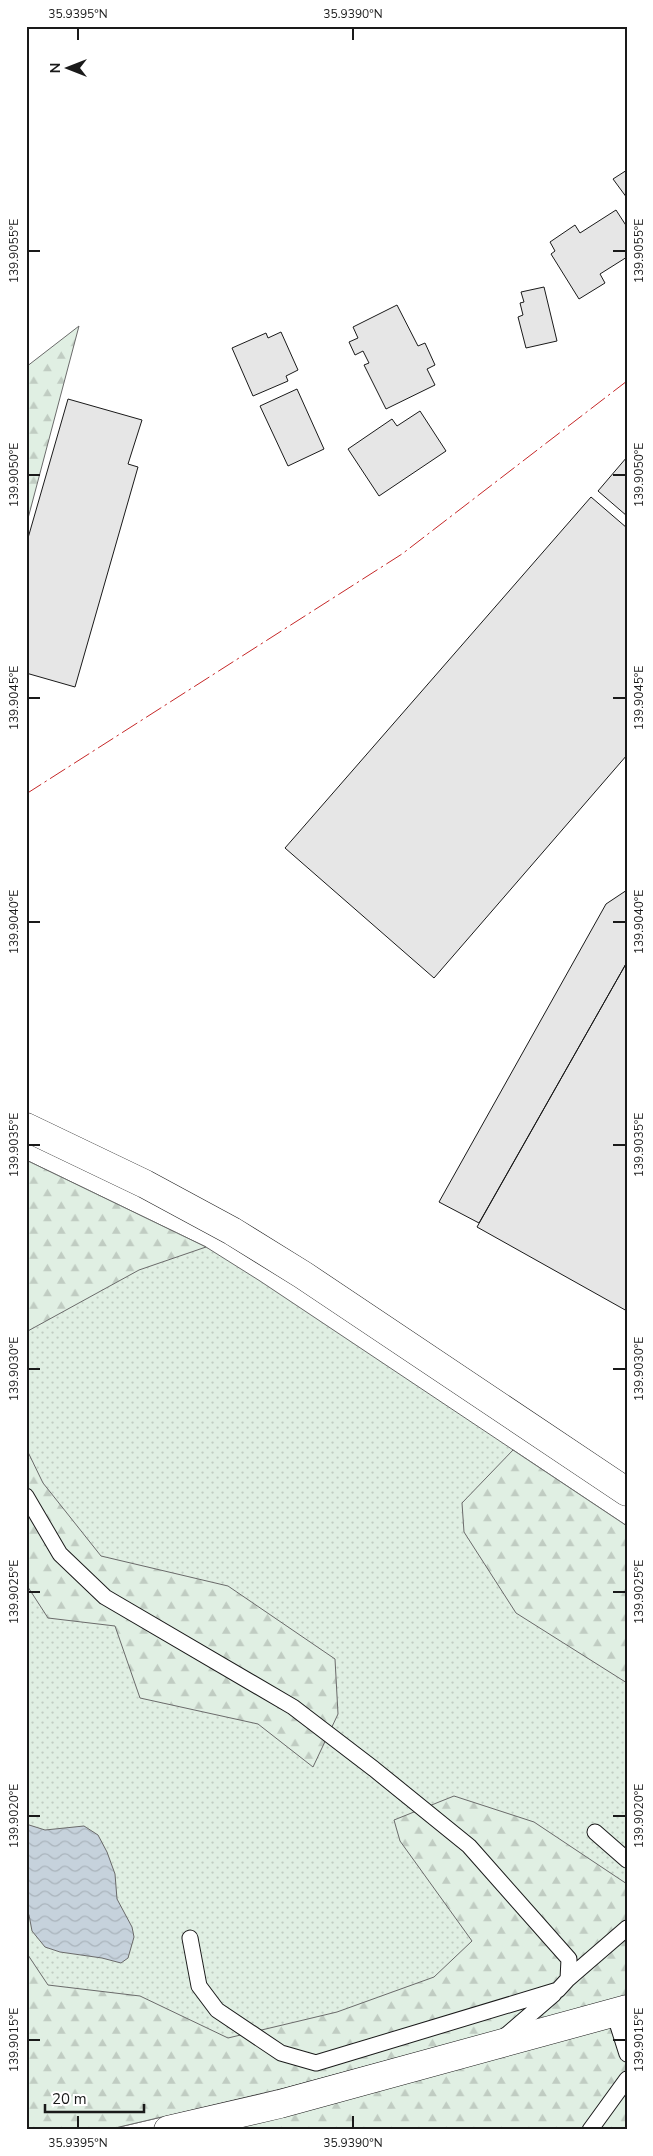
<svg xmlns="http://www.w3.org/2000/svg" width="653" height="2156" viewBox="0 0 653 2156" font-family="'Nunito Sans',sans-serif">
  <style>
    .grass { fill: url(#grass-dots); stroke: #6a6a6a }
    .forest { fill: url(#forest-firs); stroke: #6a6a6a }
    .water { fill: url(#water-waves); stroke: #6a6a6a }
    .building { fill: #e6e6e6; stroke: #1a1a1a }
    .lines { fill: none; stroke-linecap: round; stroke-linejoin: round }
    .service-casing { stroke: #1a1a1a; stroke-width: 17 }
    .minor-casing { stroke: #1a1a1a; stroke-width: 29 }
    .tertiary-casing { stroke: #1a1a1a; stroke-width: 29 }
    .service { stroke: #fff; stroke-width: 15 }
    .minor { stroke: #fff; stroke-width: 28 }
    .tertiary { stroke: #fff; stroke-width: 28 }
    .power { stroke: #c62828; stroke-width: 1; stroke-dasharray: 18 4 2.5 4; stroke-linecap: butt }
    .ticks { fill: none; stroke: #1a1a1a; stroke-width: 2 }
    .neatline { fill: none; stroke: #1a1a1a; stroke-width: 2 }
    .ticks-label { font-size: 12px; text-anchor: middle; fill: #1a1a1a }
  </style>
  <defs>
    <pattern id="grass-dots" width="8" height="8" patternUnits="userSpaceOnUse" patternTransform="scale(1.25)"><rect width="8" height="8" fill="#e0efe3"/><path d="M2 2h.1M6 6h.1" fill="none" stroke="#c0ccc2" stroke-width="1.8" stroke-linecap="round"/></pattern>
    <pattern id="forest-firs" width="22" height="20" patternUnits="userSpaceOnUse" patternTransform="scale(1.25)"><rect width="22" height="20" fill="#e0efe3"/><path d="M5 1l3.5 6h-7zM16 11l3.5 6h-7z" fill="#c0ccc2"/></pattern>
    <pattern id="water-waves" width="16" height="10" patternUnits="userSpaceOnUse" patternTransform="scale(1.25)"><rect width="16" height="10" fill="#c6d2dc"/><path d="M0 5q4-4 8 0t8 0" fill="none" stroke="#aab4bc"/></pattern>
  </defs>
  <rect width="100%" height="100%" fill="#fff"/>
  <path class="grass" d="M 26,1160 L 206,1247 L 260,1281 L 627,1526 L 627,1996 L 285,2088 L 115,2128 L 26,2130 Z"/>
  <path class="forest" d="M 79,326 L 26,526 L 26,367 Z
    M 26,1160 L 206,1247 L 139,1270 L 26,1332 Z
    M 26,1448 L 43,1483 L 101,1556 L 228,1586 L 335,1659 L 338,1714 L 313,1767 L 258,1724 L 140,1698 L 115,1626 L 48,1618 L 26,1584 Z
    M 513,1450 L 627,1526 L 627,1683 L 516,1613 L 464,1532 L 462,1503 Z
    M 454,1796 L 534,1822 L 627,1884 L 627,1996 L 285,2088 L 115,2128 L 26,2130 L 26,1952 L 48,1985 L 140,1996 L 228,2038 L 337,2012 L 434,1977 L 472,1941 L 400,1841 L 394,1820 Z
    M 627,2022 L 627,2130 L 221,2130 Z"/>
  <path class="water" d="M 26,1824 L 45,1830 L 84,1826 L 98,1835 L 107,1852 L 115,1874 L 117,1899 L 132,1927 L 134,1937 L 128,1958 L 121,1963 L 102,1958 L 60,1952 L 45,1947 L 32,1931 L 29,1915 L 26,1910 Z"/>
  <path class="building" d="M 627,170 L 627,198 L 613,179 Z
    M 616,210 L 627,227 L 627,257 L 600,274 L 605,283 L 579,299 L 551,254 L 555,251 L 550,242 L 575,225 L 580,233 Z
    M 544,287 L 557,341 L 526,348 L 518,317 L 523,315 L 520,303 L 524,302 L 521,292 Z
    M 397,305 L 418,346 L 425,343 L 435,365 L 427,369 L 435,385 L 386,409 L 364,365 L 369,363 L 363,351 L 355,355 L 349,342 L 358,338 L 353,327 Z
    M 281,332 L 298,370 L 286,376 L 288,381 L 253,396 L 232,348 L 266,333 L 268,338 Z
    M 297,389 L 324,449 L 288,466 L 260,406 Z
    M 68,399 L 142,420 L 128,464 L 138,467 L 75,687 L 26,673 L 26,545 Z
    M 420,411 L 446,451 L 379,496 L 348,449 L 392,419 L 397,426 Z
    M 627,457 L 627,516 L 598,491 Z
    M 591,497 L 627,528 L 627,755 L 434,978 L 285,848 Z
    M 627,890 L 627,962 L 479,1223 L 439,1202 L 606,904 Z
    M 627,962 L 627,1311 L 477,1227 Z"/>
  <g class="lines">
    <defs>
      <path id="service" d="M 26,1496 L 60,1554 L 105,1597 L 293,1707 L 374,1769 L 469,1846 L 569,1959 L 568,1979 L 558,1990 L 316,2063 L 281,2053 L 217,2010 L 199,1986 L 190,1938
        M 595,1832 L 627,1860
        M 568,1979 L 627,1928
        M 614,2013 L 627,2054
        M 503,2038 L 554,1994
        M 590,2130 L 627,2079"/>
      <path id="minor" d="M 168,2130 L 280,2104 L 627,2009"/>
      <path id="tertiary" d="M 26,1127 L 145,1184 L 232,1231 L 303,1275 L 627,1492"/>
    </defs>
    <use href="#service" class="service-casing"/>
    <use href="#minor" class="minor-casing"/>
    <use href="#tertiary" class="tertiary-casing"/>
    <use href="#service" class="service"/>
    <use href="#minor" class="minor"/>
    <use href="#tertiary" class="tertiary"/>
    <path class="power" d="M 26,794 L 402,554 L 627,381"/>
  </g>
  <path class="ticks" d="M 78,28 L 78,40M 353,28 L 353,40M 28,251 L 40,251M 613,251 L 626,251M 28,475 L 40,475M 613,475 L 626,475M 28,698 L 40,698M 613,698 L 626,698M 28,922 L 40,922M 613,922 L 626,922M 28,1145 L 40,1145M 613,1145 L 626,1145M 28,1369 L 40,1369M 613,1369 L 626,1369M 28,1592 L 40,1592M 613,1592 L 626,1592M 28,1816 L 40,1816M 613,1816 L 626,1816M 28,2040 L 40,2040M 613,2040 L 626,2040M 78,2116 L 78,2128M 353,2116 L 353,2128"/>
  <rect width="653" height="2156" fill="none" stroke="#ffffff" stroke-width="55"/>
  <g transform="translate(68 68) rotate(270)" stroke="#ffffff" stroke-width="4" paint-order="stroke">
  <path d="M0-4L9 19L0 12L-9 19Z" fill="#1a1a1a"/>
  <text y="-8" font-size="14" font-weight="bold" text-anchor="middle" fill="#1a1a1a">N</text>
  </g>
  <path d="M45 2104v8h99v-8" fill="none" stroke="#1a1a1a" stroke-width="2.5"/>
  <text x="52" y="2104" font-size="15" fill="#1a1a1a" stroke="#ffffff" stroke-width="4" paint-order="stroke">20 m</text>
  <rect x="28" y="28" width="598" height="2100" class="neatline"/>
  <g class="ticks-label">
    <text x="78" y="18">35.9395°N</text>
    <text x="353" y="18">35.9390°N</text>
    <text transform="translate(639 251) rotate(-90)" y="4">139.9055°E</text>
    <text transform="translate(14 251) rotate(-90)" y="4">139.9055°E</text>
    <text transform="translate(639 475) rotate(-90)" y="4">139.9050°E</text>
    <text transform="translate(14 475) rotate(-90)" y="4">139.9050°E</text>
    <text transform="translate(639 698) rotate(-90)" y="4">139.9045°E</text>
    <text transform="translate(14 698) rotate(-90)" y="4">139.9045°E</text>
    <text transform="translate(639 922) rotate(-90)" y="4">139.9040°E</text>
    <text transform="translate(14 922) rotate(-90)" y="4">139.9040°E</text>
    <text transform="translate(639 1145) rotate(-90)" y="4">139.9035°E</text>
    <text transform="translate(14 1145) rotate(-90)" y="4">139.9035°E</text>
    <text transform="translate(14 1369) rotate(-90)" y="4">139.9030°E</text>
    <text transform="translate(639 1369) rotate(-90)" y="4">139.9030°E</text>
    <text transform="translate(14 1592) rotate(-90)" y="4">139.9025°E</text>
    <text transform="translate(639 1592) rotate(-90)" y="4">139.9025°E</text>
    <text transform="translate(14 1816) rotate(-90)" y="4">139.9020°E</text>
    <text transform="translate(639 1816) rotate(-90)" y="4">139.9020°E</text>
    <text transform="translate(639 2040) rotate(-90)" y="4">139.9015°E</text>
    <text transform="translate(14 2040) rotate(-90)" y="4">139.9015°E</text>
    <text x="78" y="2147">35.9395°N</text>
    <text x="353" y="2147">35.9390°N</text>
  </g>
</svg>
